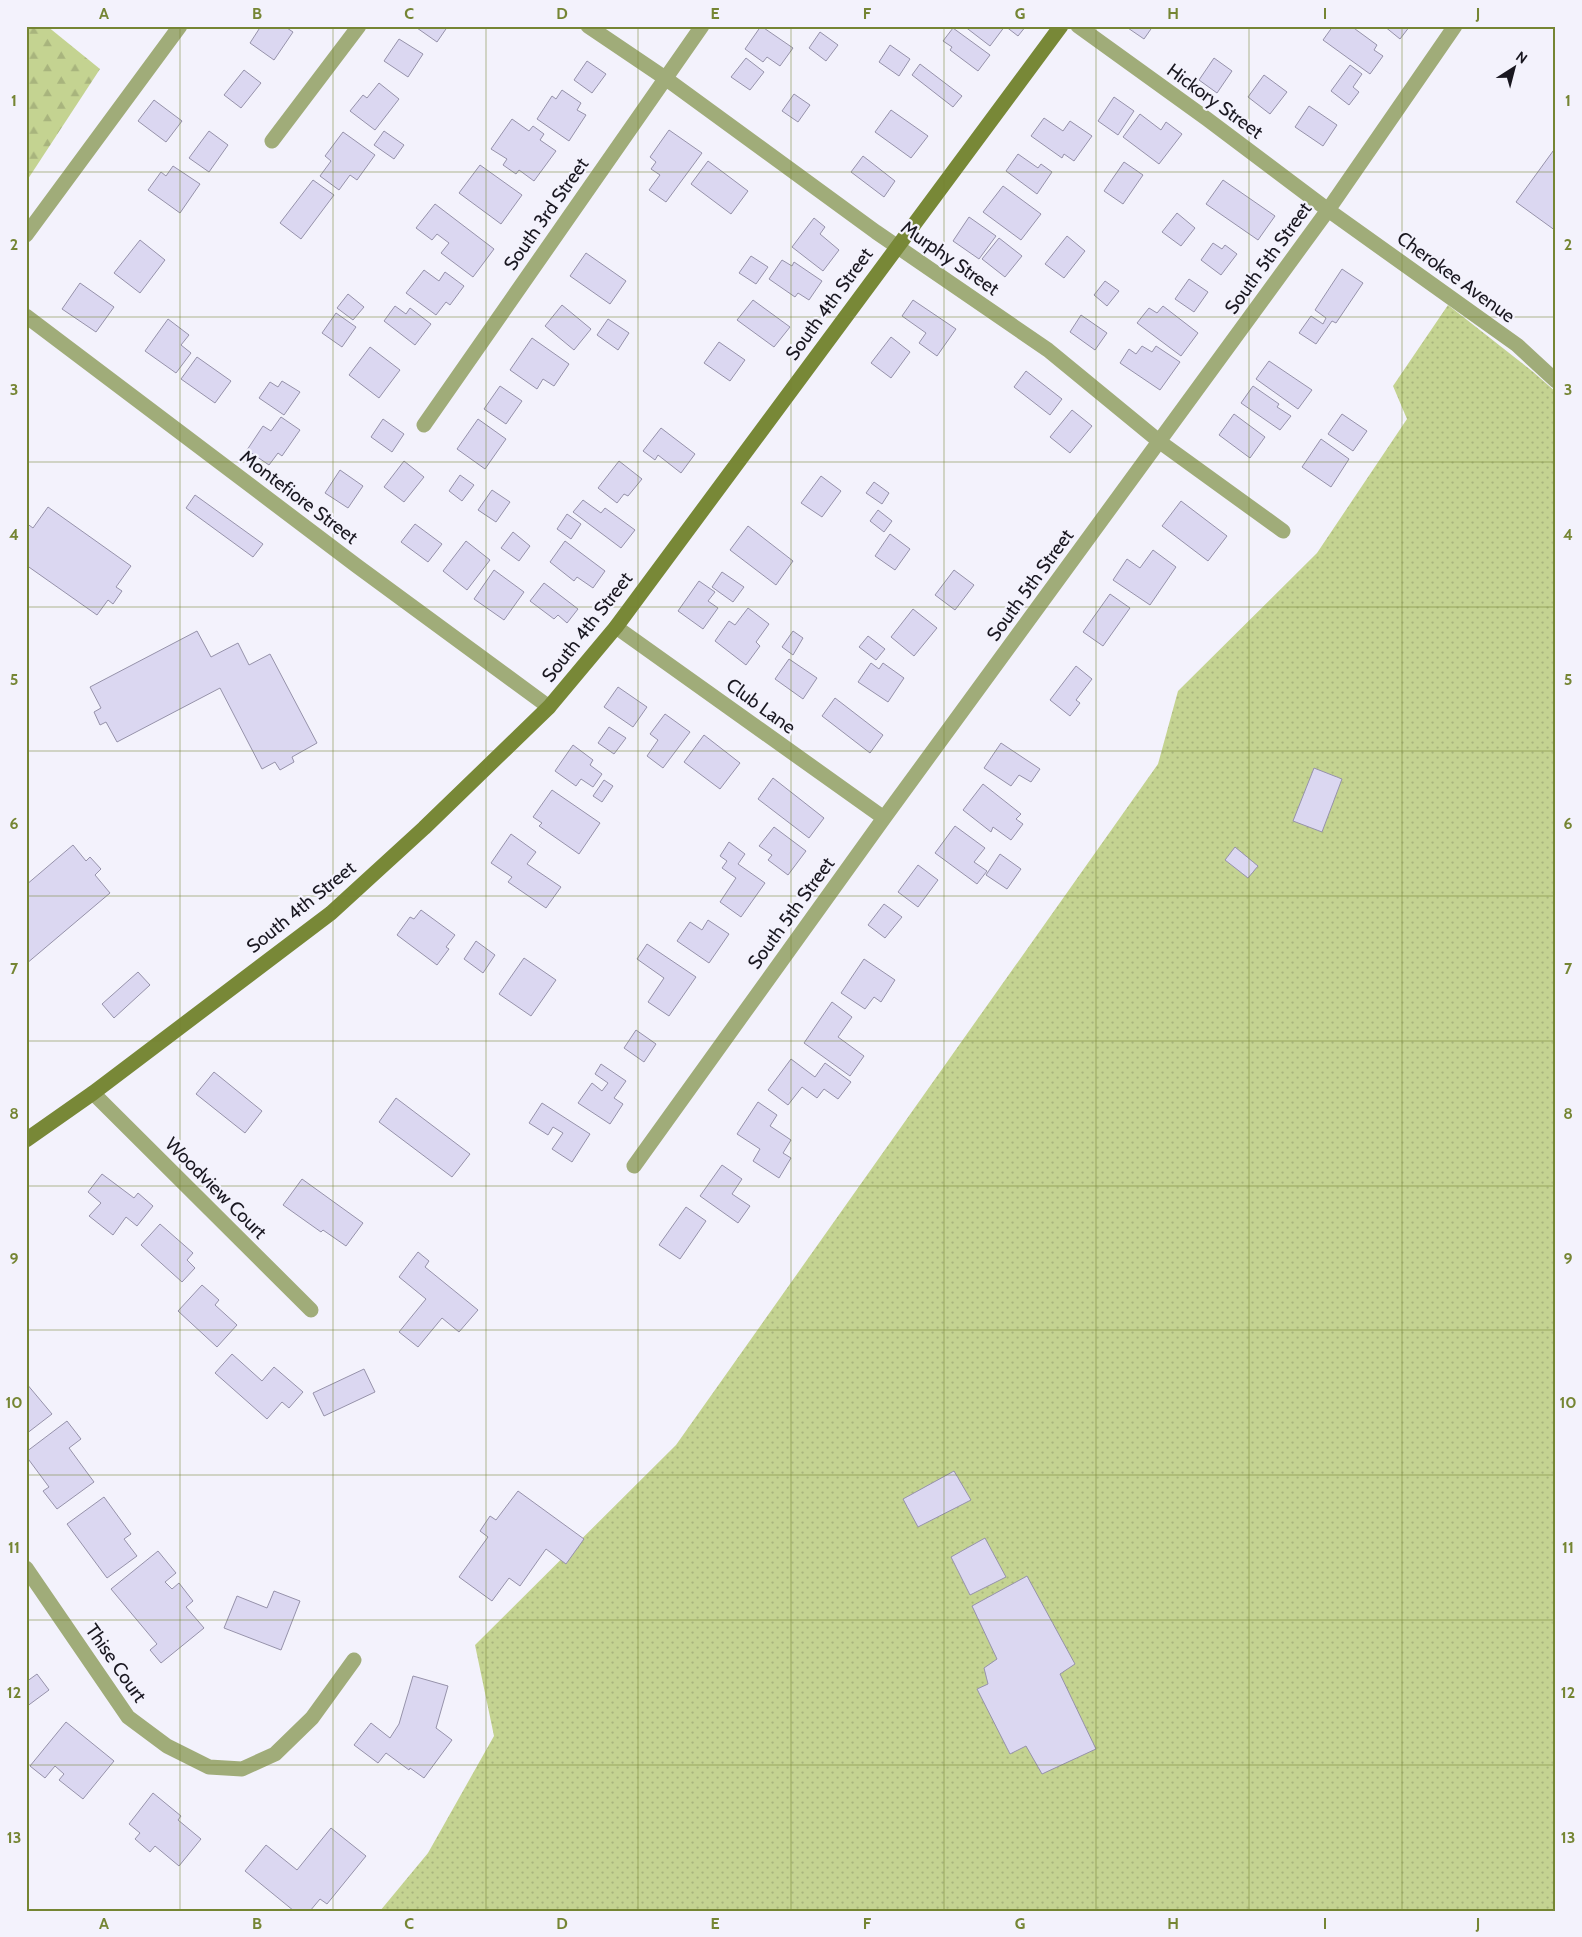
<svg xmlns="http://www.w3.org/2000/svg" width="1582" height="1937" viewBox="0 0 1582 1937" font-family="Cabin,sans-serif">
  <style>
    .grass { fill: url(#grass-dots) }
    .forest { fill: url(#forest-firs) }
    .building { fill: #dbd7f1; stroke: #9692aa }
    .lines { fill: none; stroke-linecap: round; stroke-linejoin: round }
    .minor { stroke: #a0ac79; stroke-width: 15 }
    .secondary { stroke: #788837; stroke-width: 15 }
    .grid { fill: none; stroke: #758533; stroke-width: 1; stroke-opacity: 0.55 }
    .labels { text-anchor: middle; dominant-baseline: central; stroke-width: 4.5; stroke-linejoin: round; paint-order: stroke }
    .street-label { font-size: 19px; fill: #191720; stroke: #f3f2fc }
    .neatline { fill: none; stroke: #758533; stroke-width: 2 }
    .grid-label { font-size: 16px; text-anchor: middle; font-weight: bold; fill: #758533 }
  </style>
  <defs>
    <pattern id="grass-dots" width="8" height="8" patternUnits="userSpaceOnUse" patternTransform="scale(1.25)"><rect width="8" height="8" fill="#c4d391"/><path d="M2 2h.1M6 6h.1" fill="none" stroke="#a8b47d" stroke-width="1.8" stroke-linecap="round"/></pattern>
    <pattern id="forest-firs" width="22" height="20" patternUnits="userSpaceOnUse" patternTransform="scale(1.25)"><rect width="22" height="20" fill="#c4d391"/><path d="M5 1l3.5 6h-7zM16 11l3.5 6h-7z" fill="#a8b47d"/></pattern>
  </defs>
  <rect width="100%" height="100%" fill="#f3f2fc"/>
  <path class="grass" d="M 1448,305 L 1532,371 L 1556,392 L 1556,1911 L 380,1911 L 428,1853 L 494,1736 L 475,1645 L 676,1445 L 1158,764 L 1178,691 L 1317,553 L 1407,419 L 1393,386 Z"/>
  <path class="forest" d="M 26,26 L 47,26 L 100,69 L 26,182 Z"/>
  <path class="building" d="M 261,26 L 284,26 L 293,32 L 274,60 L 250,43 Z
    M 418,26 L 448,26 L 437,42 L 417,28 Z
    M 761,26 L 793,48 L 780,66 L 767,57 L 763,62 L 745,49 Z
    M 964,26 L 1026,26 L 1018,36 L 1005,26 L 990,46 Z
    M 1125,26 L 1153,26 L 1144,39 Z
    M 1333,26 L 1351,26 L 1377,45 L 1374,50 L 1383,56 L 1370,74 L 1323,40 Z
    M 1384,26 L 1410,26 L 1400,39 Z
    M 953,28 L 990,55 L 978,71 L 950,50 L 952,47 L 943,41 Z
    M 820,32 L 838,45 L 826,61 L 809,48 Z
    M 399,39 L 423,54 L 408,77 L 384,61 Z
    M 890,45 L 910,59 L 899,76 L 879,62 Z
    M 746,58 L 764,72 L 750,90 L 731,77 Z
    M 1214,58 L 1232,71 L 1217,93 L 1199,80 Z
    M 587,61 L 606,74 L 592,93 L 574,80 Z
    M 920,64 L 962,96 L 953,107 L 912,75 Z
    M 1350,65 L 1362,74 L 1353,87 L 1359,92 L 1349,105 L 1331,91 Z
    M 244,70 L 261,83 L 241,108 L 224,95 Z
    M 1264,75 L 1287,92 L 1270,114 L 1248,97 Z
    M 379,83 L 399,99 L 375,130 L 350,111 L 363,95 L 367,98 Z
    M 562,90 L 581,103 L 577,110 L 586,115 L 569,141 L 537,119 L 552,96 L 556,99 Z
    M 794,94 L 810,105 L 798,122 L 782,111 Z
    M 1114,97 L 1134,111 L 1118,135 L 1098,121 Z
    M 154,100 L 182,121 L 166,142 L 138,121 Z
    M 1309,106 L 1337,125 L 1323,146 L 1295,127 Z
    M 891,110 L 928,136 L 911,158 L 875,132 Z
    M 1140,114 L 1161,130 L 1166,122 L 1182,134 L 1159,164 L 1123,137 Z
    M 1044,118 L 1063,131 L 1070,121 L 1092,136 L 1074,161 L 1064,154 L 1062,158 L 1031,136 Z
    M 512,119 L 529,131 L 533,126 L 544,134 L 540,140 L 556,151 L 534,181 L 519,170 L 516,174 L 503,165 L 507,159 L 491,149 Z
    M 669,130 L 702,153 L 666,202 L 649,190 L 660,175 L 651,169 L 656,162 L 650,157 Z
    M 209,131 L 228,145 L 209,172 L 189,158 Z
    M 384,131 L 404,145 L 394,159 L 374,145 Z
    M 343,132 L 375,155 L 357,180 L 350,175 L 339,190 L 320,176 L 331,161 L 325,156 Z
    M 1556,147 L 1556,231 L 1516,202 Z
    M 1018,154 L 1038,168 L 1041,164 L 1052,172 L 1037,194 L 1006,171 Z
    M 863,156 L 895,181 L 884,197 L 851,172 Z
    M 708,161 L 748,191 L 731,214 L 691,184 Z
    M 1124,162 L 1143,175 L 1123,204 L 1104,191 Z
    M 480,165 L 522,195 L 501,224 L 459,193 Z
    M 173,166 L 200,184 L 180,213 L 148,190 L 161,172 L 166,176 Z
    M 313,180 L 334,195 L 301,239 L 280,223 Z
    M 1223,180 L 1275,216 L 1258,240 L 1206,204 Z
    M 1003,186 L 1041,214 L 1021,240 L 983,212 Z
    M 435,204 L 494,249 L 473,277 L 441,253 L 449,243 L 437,234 L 432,240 L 416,228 Z
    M 1177,213 L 1195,228 L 1181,246 L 1162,232 Z
    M 969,217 L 996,236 L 979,259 L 953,241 Z
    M 814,218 L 825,227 L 820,234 L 839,250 L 823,271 L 792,247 Z
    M 1067,236 L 1085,251 L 1064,278 L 1045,264 Z
    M 999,238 L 1022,256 L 1005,277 L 982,259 Z
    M 140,240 L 165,260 L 140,293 L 114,273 Z
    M 1213,243 L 1222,249 L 1225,245 L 1237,254 L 1221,275 L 1201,260 Z
    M 586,253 L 626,281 L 610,304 L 570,276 Z
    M 751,256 L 768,267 L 756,284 L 739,273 Z
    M 782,260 L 792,266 L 794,262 L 822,281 L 809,300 L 798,293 L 795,297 L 769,279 Z
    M 1342,269 L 1363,283 L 1336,323 L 1332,321 L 1316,344 L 1299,333 L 1311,316 L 1323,324 L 1326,318 L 1315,310 Z
    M 424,270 L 439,281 L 445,272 L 464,286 L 450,305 L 446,302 L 436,315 L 406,293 Z
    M 1189,279 L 1208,292 L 1194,312 L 1175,299 Z
    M 1105,281 L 1119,291 L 1107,306 L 1094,295 Z
    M 80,283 L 114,307 L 96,332 L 62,309 Z
    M 348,294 L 364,307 L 353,320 L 337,308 Z
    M 753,300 L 790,327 L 774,347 L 737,320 Z
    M 913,300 L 956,329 L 937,356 L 919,343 L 926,333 L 902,316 Z
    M 562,305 L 591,329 L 574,350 L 545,326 Z
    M 395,306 L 406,314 L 410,308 L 431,324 L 415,345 L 384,321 Z
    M 1163,306 L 1198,333 L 1181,356 L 1137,323 L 1149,308 L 1157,313 Z
    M 336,313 L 356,327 L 342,347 L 322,333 Z
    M 1081,315 L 1107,333 L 1095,350 L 1070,332 Z
    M 168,319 L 189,335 L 181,345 L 191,353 L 176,373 L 145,351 Z
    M 608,319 L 629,333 L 618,350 L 597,335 Z
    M 891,337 L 910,352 L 891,378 L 871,363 Z
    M 532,338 L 569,364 L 554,386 L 543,379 L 537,389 L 510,370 Z
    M 719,342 L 745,360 L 730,381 L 704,363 Z
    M 1142,346 L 1152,352 L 1156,346 L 1180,362 L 1160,390 L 1120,363 L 1129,349 L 1136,354 Z
    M 370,347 L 400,370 L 379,398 L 349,375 Z
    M 197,357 L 231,381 L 215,403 L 181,379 Z
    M 1269,361 L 1312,390 L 1298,409 L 1256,379 Z
    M 1026,371 L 1062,399 L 1050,415 L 1014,387 Z
    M 282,381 L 300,392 L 284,415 L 259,398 L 270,382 L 278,387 Z
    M 500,386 L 522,401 L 506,424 L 484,409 Z
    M 1253,386 L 1279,404 L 1277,407 L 1291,416 L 1280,430 L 1241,403 Z
    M 1072,410 L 1092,426 L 1070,453 L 1050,437 Z
    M 1234,414 L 1265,437 L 1250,458 L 1219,435 Z
    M 1342,414 L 1367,431 L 1353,451 L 1328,434 Z
    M 281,417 L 300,430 L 282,456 L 278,453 L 269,465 L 247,450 L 263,426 L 271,431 Z
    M 383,419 L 404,434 L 392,452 L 371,437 Z
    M 478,419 L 506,439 L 485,469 L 457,449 Z
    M 661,428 L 695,454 L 681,473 L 658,455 L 655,460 L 643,451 Z
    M 1321,439 L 1349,459 L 1331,487 L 1302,467 Z
    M 404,461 L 424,477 L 404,502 L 384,487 Z
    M 619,461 L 642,479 L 628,496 L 624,494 L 617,503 L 598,488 Z
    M 340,470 L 363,486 L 348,508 L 325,493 Z
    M 460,475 L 474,485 L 462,501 L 449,491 Z
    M 821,476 L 841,491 L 822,517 L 801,503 Z
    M 874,482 L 889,493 L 882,504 L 866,493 Z
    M 492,490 L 510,502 L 496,522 L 478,510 Z
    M 195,495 L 263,544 L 253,557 L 186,508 Z
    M 583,500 L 601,513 L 605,508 L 635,530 L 621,548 L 573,512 Z
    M 1181,501 L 1227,536 L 1208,561 L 1162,526 Z
    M 48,507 L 131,566 L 116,587 L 122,591 L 113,604 L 108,600 L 97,615 L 26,565 L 26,523 L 33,528 Z
    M 878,510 L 892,521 L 884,532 L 870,521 Z
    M 567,514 L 581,524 L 571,539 L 557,529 Z
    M 415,524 L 442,544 L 428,562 L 401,542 Z
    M 748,526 L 793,561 L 776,585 L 730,550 Z
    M 513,532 L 530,546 L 519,561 L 501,548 Z
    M 890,534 L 910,549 L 895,570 L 875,556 Z
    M 466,541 L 490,560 L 467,590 L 443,571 Z
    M 565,541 L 605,571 L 593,588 L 577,577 L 574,581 L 550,562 Z
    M 1153,550 L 1176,567 L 1150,605 L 1113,580 L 1127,559 L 1140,568 Z
    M 494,570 L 524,592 L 504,620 L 474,599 Z
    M 954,570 L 974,585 L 955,610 L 935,595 Z
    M 722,572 L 744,587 L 733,602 L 712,587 Z
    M 699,581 L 715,592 L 708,601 L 718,608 L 703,629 L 678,611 Z
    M 544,583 L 578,609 L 567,623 L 558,615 L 554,619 L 530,601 Z
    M 1110,594 L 1130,608 L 1103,646 L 1083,632 Z
    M 748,608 L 769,624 L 756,642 L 760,646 L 746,665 L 715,641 L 729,621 L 735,625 Z
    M 913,609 L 937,628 L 914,656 L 891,637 Z
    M 197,631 L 211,657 L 238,643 L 249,665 L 270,654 L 317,743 L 292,757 L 294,762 L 280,770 L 275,762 L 262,769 L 220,688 L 117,742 L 106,722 L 100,725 L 94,712 L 101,708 L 90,687 Z
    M 793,631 L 803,638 L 793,655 L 782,647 Z
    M 868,636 L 885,649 L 876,660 L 859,647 Z
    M 789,659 L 817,678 L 803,699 L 775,679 Z
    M 871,663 L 879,669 L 883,663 L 904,678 L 888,702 L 858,682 Z
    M 1076,666 L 1092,679 L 1076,700 L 1080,703 L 1070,716 L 1050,700 Z
    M 618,687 L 647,707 L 633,727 L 604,707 Z
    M 835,698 L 883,735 L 870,753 L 822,716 Z
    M 665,714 L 690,732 L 663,768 L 647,756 L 658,740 L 650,734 Z
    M 609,727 L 626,738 L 614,754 L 598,743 Z
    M 704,735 L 740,763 L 720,789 L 684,762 Z
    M 1001,743 L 1040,769 L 1031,782 L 1019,775 L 1011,786 L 984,768 Z
    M 573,745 L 593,760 L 590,765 L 602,774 L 593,787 L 581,779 L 576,786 L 555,771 Z
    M 1314,768 L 1342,779 L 1322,832 L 1293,821 Z
    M 773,778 L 824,818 L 809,838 L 758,799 Z
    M 604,780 L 613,786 L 602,802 L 593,796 Z
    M 983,784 L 1021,814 L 1016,819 L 1023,824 L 1011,840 L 993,827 L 991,832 L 963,810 Z
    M 552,790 L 600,823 L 579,854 L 539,826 L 542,823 L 533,817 Z
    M 955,826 L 985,848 L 974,862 L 987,871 L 977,884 L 935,853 Z
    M 774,827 L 806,851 L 788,875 L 768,860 L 772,855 L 759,846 Z
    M 511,834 L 536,852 L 527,864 L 561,887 L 546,908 L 508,882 L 512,877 L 491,863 Z
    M 729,842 L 745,854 L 738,864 L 765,883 L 741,917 L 720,902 L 736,878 L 722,868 L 727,861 L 720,856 Z
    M 73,845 L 86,861 L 90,857 L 101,869 L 95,875 L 110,893 L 26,964 L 26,885 Z
    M 1235,847 L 1258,866 L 1248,878 L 1225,860 Z
    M 1000,854 L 1021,869 L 1007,889 L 986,875 Z
    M 918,865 L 938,880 L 918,907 L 898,892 Z
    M 884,904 L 902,917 L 885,938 L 868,925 Z
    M 421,910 L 455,935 L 446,947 L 449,949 L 437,965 L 397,935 L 410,917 L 414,919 Z
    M 708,920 L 729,934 L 709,963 L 677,941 L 690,922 L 702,930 Z
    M 476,941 L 495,955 L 483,973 L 464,959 Z
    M 647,944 L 696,977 L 669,1016 L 648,1002 L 664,978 L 637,959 Z
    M 524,958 L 556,980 L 531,1016 L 499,994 Z
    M 864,959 L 895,980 L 881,1002 L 874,997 L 865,1009 L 841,993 Z
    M 138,972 L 150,985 L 114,1018 L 102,1004 Z
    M 832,1002 L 852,1017 L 838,1037 L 864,1056 L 850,1076 L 804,1043 Z
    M 636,1030 L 656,1044 L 644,1062 L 624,1048 Z
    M 791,1059 L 815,1077 L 825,1063 L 851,1082 L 838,1099 L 824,1089 L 817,1098 L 802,1087 L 788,1105 L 768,1090 Z
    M 601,1064 L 626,1081 L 614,1098 L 623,1104 L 610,1124 L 578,1103 L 592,1083 L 602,1091 L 608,1083 L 595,1074 Z
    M 214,1072 L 262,1111 L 245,1133 L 196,1094 Z
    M 396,1098 L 470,1154 L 452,1177 L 379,1122 Z
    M 758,1102 L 777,1115 L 770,1126 L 791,1140 L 783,1153 L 791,1158 L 779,1178 L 753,1161 L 760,1149 L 737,1134 Z
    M 542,1103 L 590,1134 L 572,1162 L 552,1149 L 563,1133 L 553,1127 L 548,1135 L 529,1123 Z
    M 722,1165 L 742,1179 L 732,1194 L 750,1206 L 738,1223 L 700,1196 Z
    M 102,1174 L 134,1198 L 138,1193 L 153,1206 L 137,1226 L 126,1217 L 113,1235 L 89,1216 L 101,1203 L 88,1192 Z
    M 302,1179 L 363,1223 L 346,1246 L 323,1230 L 321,1232 L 283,1205 Z
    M 686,1207 L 706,1221 L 680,1259 L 659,1245 Z
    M 160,1224 L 193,1253 L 187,1260 L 195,1268 L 182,1282 L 141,1245 Z
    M 418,1252 L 429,1261 L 425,1267 L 478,1310 L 459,1332 L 442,1318 L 418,1347 L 399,1332 L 426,1299 L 399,1277 Z
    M 202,1285 L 219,1300 L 215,1305 L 237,1325 L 217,1347 L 178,1311 Z
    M 232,1354 L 262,1381 L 274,1367 L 303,1392 L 289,1408 L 282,1402 L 267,1419 L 215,1373 Z
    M 364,1369 L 375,1392 L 324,1416 L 313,1393 Z
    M 26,1383 L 52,1414 L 26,1434 Z
    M 67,1421 L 81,1439 L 69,1448 L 94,1482 L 57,1509 L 43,1491 L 49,1487 L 26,1456 L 26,1452 Z
    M 954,1471 L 971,1500 L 918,1527 L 903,1499 Z
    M 518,1491 L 584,1539 L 566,1564 L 546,1549 L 520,1586 L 509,1578 L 492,1601 L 459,1577 L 488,1537 L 480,1531 L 490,1516 L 496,1520 Z
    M 104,1497 L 131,1534 L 124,1539 L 137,1556 L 107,1578 L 67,1524 Z
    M 985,1538 L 1006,1577 L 970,1595 L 951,1557 Z
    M 158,1551 L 176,1573 L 165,1582 L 172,1589 L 179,1583 L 193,1601 L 186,1607 L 204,1628 L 161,1663 L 150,1650 L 157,1644 L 111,1589 Z
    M 1027,1576 L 1075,1664 L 1060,1674 L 1096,1749 L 1042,1774 L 1026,1746 L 1010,1754 L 977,1689 L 988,1684 L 984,1668 L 997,1659 L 972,1606 Z
    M 274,1591 L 300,1601 L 281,1650 L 224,1628 L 237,1596 L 267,1608 Z
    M 37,1674 L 49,1690 L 26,1707 L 26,1682 Z
    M 413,1676 L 448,1686 L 436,1728 L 452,1740 L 424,1778 L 410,1768 L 409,1770 L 386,1753 L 378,1763 L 354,1745 L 371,1723 L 390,1738 L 399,1724 Z
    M 66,1722 L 114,1761 L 83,1799 L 59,1780 L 64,1774 L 55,1766 L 45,1778 L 30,1766 Z
    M 153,1793 L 181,1816 L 178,1820 L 201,1839 L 179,1866 L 155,1846 L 150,1852 L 135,1839 L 140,1833 L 129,1824 Z
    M 331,1828 L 366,1856 L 327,1904 L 320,1899 L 310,1911 L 294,1911 L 245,1871 L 266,1845 L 297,1870 Z"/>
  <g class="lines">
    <path class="minor" d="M 588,26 L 665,78 L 876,232 L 1048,350 L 1160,442 L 1283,531
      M 1078,26 L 1207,119 L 1328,210 L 1517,345 L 1556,381
      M 272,141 L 359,26
      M 26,235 L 180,26
      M 26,316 L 357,566 L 549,707
      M 424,425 L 702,26
      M 616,627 L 884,818
      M 93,1093 L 311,1310
      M 634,1166 L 884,818 L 1328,210 L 1455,26
      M 26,1568 L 128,1717 L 167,1746 L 209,1767 L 242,1769 L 275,1754 L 312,1718 L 354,1660"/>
    <path class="secondary" d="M 26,1140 L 93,1093 L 331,913 L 424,828 L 549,707 L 616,627 L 1061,26"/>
  </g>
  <path class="grid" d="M 180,26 L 180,1911M 333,26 L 333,1911M 486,26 L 486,1911M 638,26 L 638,1911M 791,26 L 791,1911M 944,26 L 944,1911M 1096,26 L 1096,1911M 1249,26 L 1249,1911M 1402,26 L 1402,1911M 26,172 L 1556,172M 26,317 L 1556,317M 26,462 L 1556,462M 26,607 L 1556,607M 26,751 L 1556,751M 26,896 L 1556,896M 26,1041 L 1556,1041M 26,1186 L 1556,1186M 26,1330 L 1556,1330M 26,1475 L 1556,1475M 26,1620 L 1556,1620M 26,1765 L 1556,1765"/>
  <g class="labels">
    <g class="street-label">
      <text transform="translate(1215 101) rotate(36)">Hickory Street</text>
      <text transform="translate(546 214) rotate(-55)">South 3rd Street</text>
      <text transform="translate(950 258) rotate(35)">Murphy Street</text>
      <text transform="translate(1268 258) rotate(-54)">South 5th Street</text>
      <text transform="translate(1456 277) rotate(36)">Cherokee Avenue</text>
      <text transform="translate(829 304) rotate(-54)">South 4th Street</text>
      <text transform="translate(299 497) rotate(37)">Montefiore Street</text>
      <text transform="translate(1030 585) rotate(-54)">South 5th Street</text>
      <text transform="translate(587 627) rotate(-52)">South 4th Street</text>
      <text transform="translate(761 706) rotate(36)">Club Lane</text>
      <text transform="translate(301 907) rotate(-39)">South 4th Street</text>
      <text transform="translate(791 913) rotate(-54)">South 5th Street</text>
      <text transform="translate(216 1188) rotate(45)">Woodview Court</text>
      <text transform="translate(116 1663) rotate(55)">Thise Court</text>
    </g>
  </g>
  <rect width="1582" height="1937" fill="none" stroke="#f3f2fc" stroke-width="55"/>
  <g transform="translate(1514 68) rotate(36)" stroke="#f3f2fc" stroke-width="4" paint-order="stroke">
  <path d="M0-4L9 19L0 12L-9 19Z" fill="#191720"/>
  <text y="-8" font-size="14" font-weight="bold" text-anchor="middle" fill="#191720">N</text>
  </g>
  <rect x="28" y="28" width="1526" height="1882" class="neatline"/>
  <g class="grid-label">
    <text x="104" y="19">A</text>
    <text x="257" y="19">B</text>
    <text x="409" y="19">C</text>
    <text x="562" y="19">D</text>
    <text x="715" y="19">E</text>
    <text x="867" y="19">F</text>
    <text x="1020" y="19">G</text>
    <text x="1173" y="19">H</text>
    <text x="1325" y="19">I</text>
    <text x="1478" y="19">J</text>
    <text x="14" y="106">1</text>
    <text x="1568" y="106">1</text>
    <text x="14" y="250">2</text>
    <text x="1568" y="250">2</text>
    <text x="14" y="395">3</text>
    <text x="1568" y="395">3</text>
    <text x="14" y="540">4</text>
    <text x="1568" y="540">4</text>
    <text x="14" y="685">5</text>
    <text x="1568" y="685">5</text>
    <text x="14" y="829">6</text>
    <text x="1568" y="829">6</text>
    <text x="14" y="974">7</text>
    <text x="1568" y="974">7</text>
    <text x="14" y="1119">8</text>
    <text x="1568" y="1119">8</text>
    <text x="14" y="1264">9</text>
    <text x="1568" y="1264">9</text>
    <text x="14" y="1408">10</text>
    <text x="1568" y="1408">10</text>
    <text x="14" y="1553">11</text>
    <text x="1568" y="1553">11</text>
    <text x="14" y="1698">12</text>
    <text x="1568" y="1698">12</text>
    <text x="14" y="1843">13</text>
    <text x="1568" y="1843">13</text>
    <text x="104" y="1929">A</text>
    <text x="257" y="1929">B</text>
    <text x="409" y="1929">C</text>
    <text x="562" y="1929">D</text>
    <text x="715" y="1929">E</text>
    <text x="867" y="1929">F</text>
    <text x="1020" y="1929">G</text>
    <text x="1173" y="1929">H</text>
    <text x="1325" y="1929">I</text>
    <text x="1478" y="1929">J</text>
  </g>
</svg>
